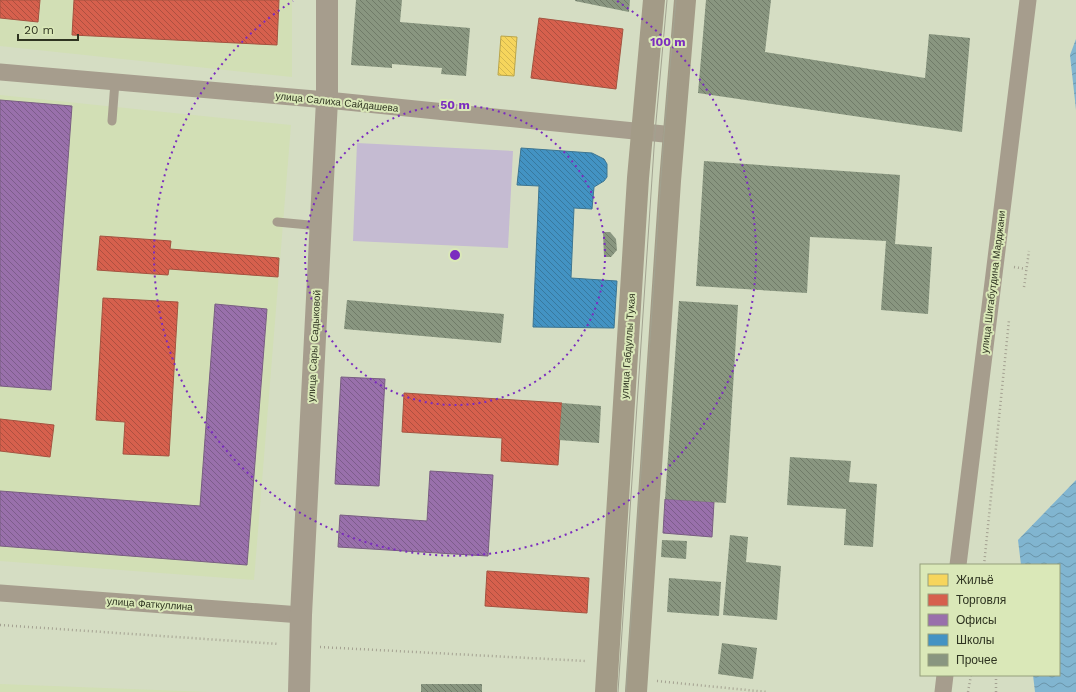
<svg xmlns="http://www.w3.org/2000/svg" width="1076" height="692" viewBox="0 0 1076 692" font-family="'Work Sans',sans-serif">
  <style>
    .built { fill: #d2dfb5 }
    .green { fill: #c5bbd2 }
    .water { fill: url(#water-waves) }
    .homes { fill: url(#homes-back-hatch); stroke: #baa54a }
    .shops { fill: url(#shops-back-hatch); stroke: #a45340 }
    .offices { fill: url(#offices-back-hatch); stroke: #795e82 }
    .schools { fill: url(#schools-back-hatch); stroke: #3d7692 }
    .building { fill: url(#building-back-hatch) }
    .lines { fill: none; stroke-linecap: round; stroke-linejoin: round }
    .path { stroke: #a4a191; stroke-width: 2.5; stroke-dasharray: 1 3; stroke-linecap: butt }
    .service { stroke: #a69d8d; stroke-width: 9 }
    .minor { stroke: #a69d8d; stroke-width: 17 }
    .tertiary { stroke: #a69d8d; stroke-width: 22 }
    .secondary { stroke: #a39b87; stroke-width: 22 }
    .tram { stroke: #a2a290; stroke-width: 1 }
    .ring { fill: none; stroke: #7b2cbf; stroke-width: 2; stroke-dasharray: 2 4 }
    .labels { text-anchor: middle; dominant-baseline: central; stroke-width: 4; stroke-linejoin: round; paint-order: stroke }
    .street-label { font-size: 10px; fill: #2f3421; stroke: #dae8b8 }
    .centre { fill: #7b2cbf; stroke: #dae8b8; stroke-width: 2 }
    .ring-label { font-size: 12px; text-anchor: middle; font-weight: bold; fill: #7b2cbf; stroke: #dae8b8; stroke-width: 4; stroke-linejoin: round; paint-order: stroke }
  </style>
  <defs>
    <pattern id="water-waves" width="16" height="10" patternUnits="userSpaceOnUse"><rect width="16" height="10" fill="#81b5d0"/><path d="M0 5q4-4 8 0t8 0" fill="none" stroke="#6a94a8"/></pattern>
    <pattern id="homes-back-hatch" width="6" height="6" patternUnits="userSpaceOnUse"><rect width="6" height="6" fill="#f6d55c"/><path d="M-1 5l2 2M0 0l6 6M5-1l2 2" fill="none" stroke="#d3b750"/></pattern>
    <pattern id="shops-back-hatch" width="6" height="6" patternUnits="userSpaceOnUse"><rect width="6" height="6" fill="#d6604d"/><path d="M-1 5l2 2M0 0l6 6M5-1l2 2" fill="none" stroke="#ae5040"/></pattern>
    <pattern id="offices-back-hatch" width="6" height="6" patternUnits="userSpaceOnUse"><rect width="6" height="6" fill="#9970ab"/><path d="M-1 5l2 2M0 0l6 6M5-1l2 2" fill="none" stroke="#7d5d8b"/></pattern>
    <pattern id="schools-back-hatch" width="6" height="6" patternUnits="userSpaceOnUse"><rect width="6" height="6" fill="#4393c3"/><path d="M-1 5l2 2M0 0l6 6M5-1l2 2" fill="none" stroke="#38799e"/></pattern>
    <pattern id="building-back-hatch" width="6" height="6" patternUnits="userSpaceOnUse"><rect width="6" height="6" fill="#899680"/><path d="M-1 5l2 2M0 0l6 6M5-1l2 2" fill="none" stroke="#707b68"/></pattern>
  </defs>
  <rect width="100%" height="100%" fill="#d5ddc3"/>
  <path class="built" d="M 0,0 L 292,0 L 292,77 L 0,46 Z
    M 0,95 L 291,125 L 254,580 L 0,561 Z
    M 0,684 L 209,692 L 0,692 Z"/>
  <path class="green" d="M 357,143 L 513,151 L 508,248 L 353,241 Z"/>
  <path class="water" d="M 1076,39 L 1076,110 L 1070,55 Z
    M 1076,480 L 1076,692 L 1035,692 L 1033,675 L 1059,675 L 1059,565 L 1021,565 L 1018,540 Z"/>
  <path class="homes" d="M 501,36 L 517,37 L 514,76 L 498,75 Z"/>
  <path class="shops" d="M 0,0 L 40,0 L 38,22 L 0,18 Z
    M 74,0 L 279,0 L 277,45 L 72,35 Z
    M 539,18 L 623,29 L 616,89 L 531,78 Z
    M 100,236 L 171,241 L 170,249 L 279,258 L 278,277 L 169,269 L 168,275 L 97,270 Z
    M 103,298 L 178,302 L 169,456 L 123,454 L 125,422 L 96,420 Z
    M 404,393 L 562,403 L 558,465 L 501,461 L 502,438 L 402,432 Z
    M 0,419 L 54,425 L 50,457 L 0,451 Z
    M 487,571 L 589,578 L 587,613 L 485,606 Z"/>
  <path class="offices" d="M 0,100 L 72,106 L 51,390 L 0,386 Z
    M 215,304 L 267,309 L 247,565 L 0,546 L 0,491 L 200,506 Z
    M 341,377 L 385,379 L 379,486 L 335,484 Z
    M 430,471 L 493,475 L 488,556 L 338,547 L 340,515 L 427,521 Z
    M 665,499 L 714,502 L 712,537 L 663,533 Z"/>
  <path class="schools" d="M 521,148 L 592,153 L 604,159 L 607,164 L 607,177 L 604,181 L 594,187 L 592,209 L 574,208 L 571,278 L 617,281 L 614,328 L 533,327 L 539,186 L 517,185 Z"/>
  <path class="building" d="M 356,0 L 402,0 L 400,22 L 470,28 L 466,76 L 441,74 L 442,68 L 392,64 L 392,68 L 351,65 Z
    M 575,0 L 630,0 L 629,12 L 575,1 Z
    M 706,0 L 771,0 L 765,52 L 925,78 L 929,34 L 970,38 L 962,132 L 698,93 Z
    M 704,161 L 900,175 L 895,244 L 932,247 L 928,314 L 881,310 L 886,241 L 810,237 L 807,293 L 696,286 Z
    M 603,232 L 610,232 L 616,239 L 617,250 L 611,257 L 604,257 Z
    M 347,300 L 504,314 L 501,343 L 344,329 Z
    M 679,301 L 738,305 L 726,503 L 665,499 Z
    M 562,403 L 601,406 L 599,443 L 559,440 Z
    M 790,457 L 851,461 L 849,482 L 877,484 L 873,547 L 844,545 L 846,509 L 787,505 Z
    M 730,535 L 748,537 L 746,562 L 781,566 L 777,620 L 723,615 Z
    M 662,540 L 687,541 L 686,559 L 661,557 Z
    M 669,578 L 721,582 L 719,616 L 667,612 Z
    M 722,643 L 757,648 L 753,679 L 718,674 Z
    M 421,684 L 482,684 L 482,692 L 421,692 Z"/>
  <g class="lines">
    <path class="path" d="M 1014,267 L 1026,269
      M 1024,287 L 1029,251
      M 984,565 L 1009,320
      M 0,625 L 279,644
      M 320,647 L 586,661
      M 996,675 L 996,692
      M 657,681 L 767,692
      M 968,692 L 971,675"/>
    <path class="service" d="M 112,121 L 115,82
      M 277,222 L 320,226"/>
    <path class="minor" d="M 0,72 L 327,100 L 674,135
      M 958,565 L 1028,0
      M 0,593 L 301,615
      M 943,692 L 945,675"/>
    <path class="tertiary" d="M 299,692 L 301,615 L 327,100 L 327,0"/>
    <path class="secondary" d="M 606,692 L 638,178 L 654,0
      M 636,692 L 670,181 L 685,0"/>
    <path class="tram" d="M 618,692 L 655,133 L 667,0
      M 626,692 L 664,134 L 676,0"/>
  </g>
  <g class="ring">
    <circle cx="455" cy="255" r="150"/>
    <path d="M617 1A301 301 0 1 1 293 1"/>
  </g>
  <g class="labels">
    <g class="street-label">
      <text transform="translate(337 102) rotate(6)">улица Салиха Сайдашева</text>
      <text transform="translate(993 282) rotate(-83)">улица Шигабутдина Марджани</text>
      <text transform="translate(314 346) rotate(-87)">улица Сары Садыковой</text>
      <text transform="translate(628 346) rotate(-86)">улица Габдуллы Тукая</text>
      <text transform="translate(150 604) rotate(4)">улица Фаткуллина</text>
    </g>
  </g>
  <circle cx="455" cy="255" r="6" class="centre"/>
  <g class="ring-label">
    <text x="668" y="46">100 m</text>
    <text x="455" y="109">50 m</text>
  </g>
  <rect x="920" y="564" width="140" height="112" fill="#dae8b8" stroke="#96a07c"/>
  <rect x="928" y="574" width="20" height="12" fill="#f6d55c" stroke="#96a07c"/>
  <text x="956" y="584" font-size="12" fill="#2f3421">Жильё</text>
  <rect x="928" y="594" width="20" height="12" fill="#d6604d" stroke="#96a07c"/>
  <text x="956" y="604" font-size="12" fill="#2f3421">Торговля</text>
  <rect x="928" y="614" width="20" height="12" fill="#9970ab" stroke="#96a07c"/>
  <text x="956" y="624" font-size="12" fill="#2f3421">Офисы</text>
  <rect x="928" y="634" width="20" height="12" fill="#4393c3" stroke="#96a07c"/>
  <text x="956" y="644" font-size="12" fill="#2f3421">Школы</text>
  <rect x="928" y="654" width="20" height="12" fill="#899680" stroke="#96a07c"/>
  <text x="956" y="664" font-size="12" fill="#2f3421">Прочее</text>
  <path d="M18 34v6h60v-6" fill="none" stroke="#2f3421" stroke-width="2"/>
  <text x="24" y="34" font-size="12" fill="#2f3421" stroke="#dae8b8" stroke-width="3" paint-order="stroke">20 m</text>
</svg>
